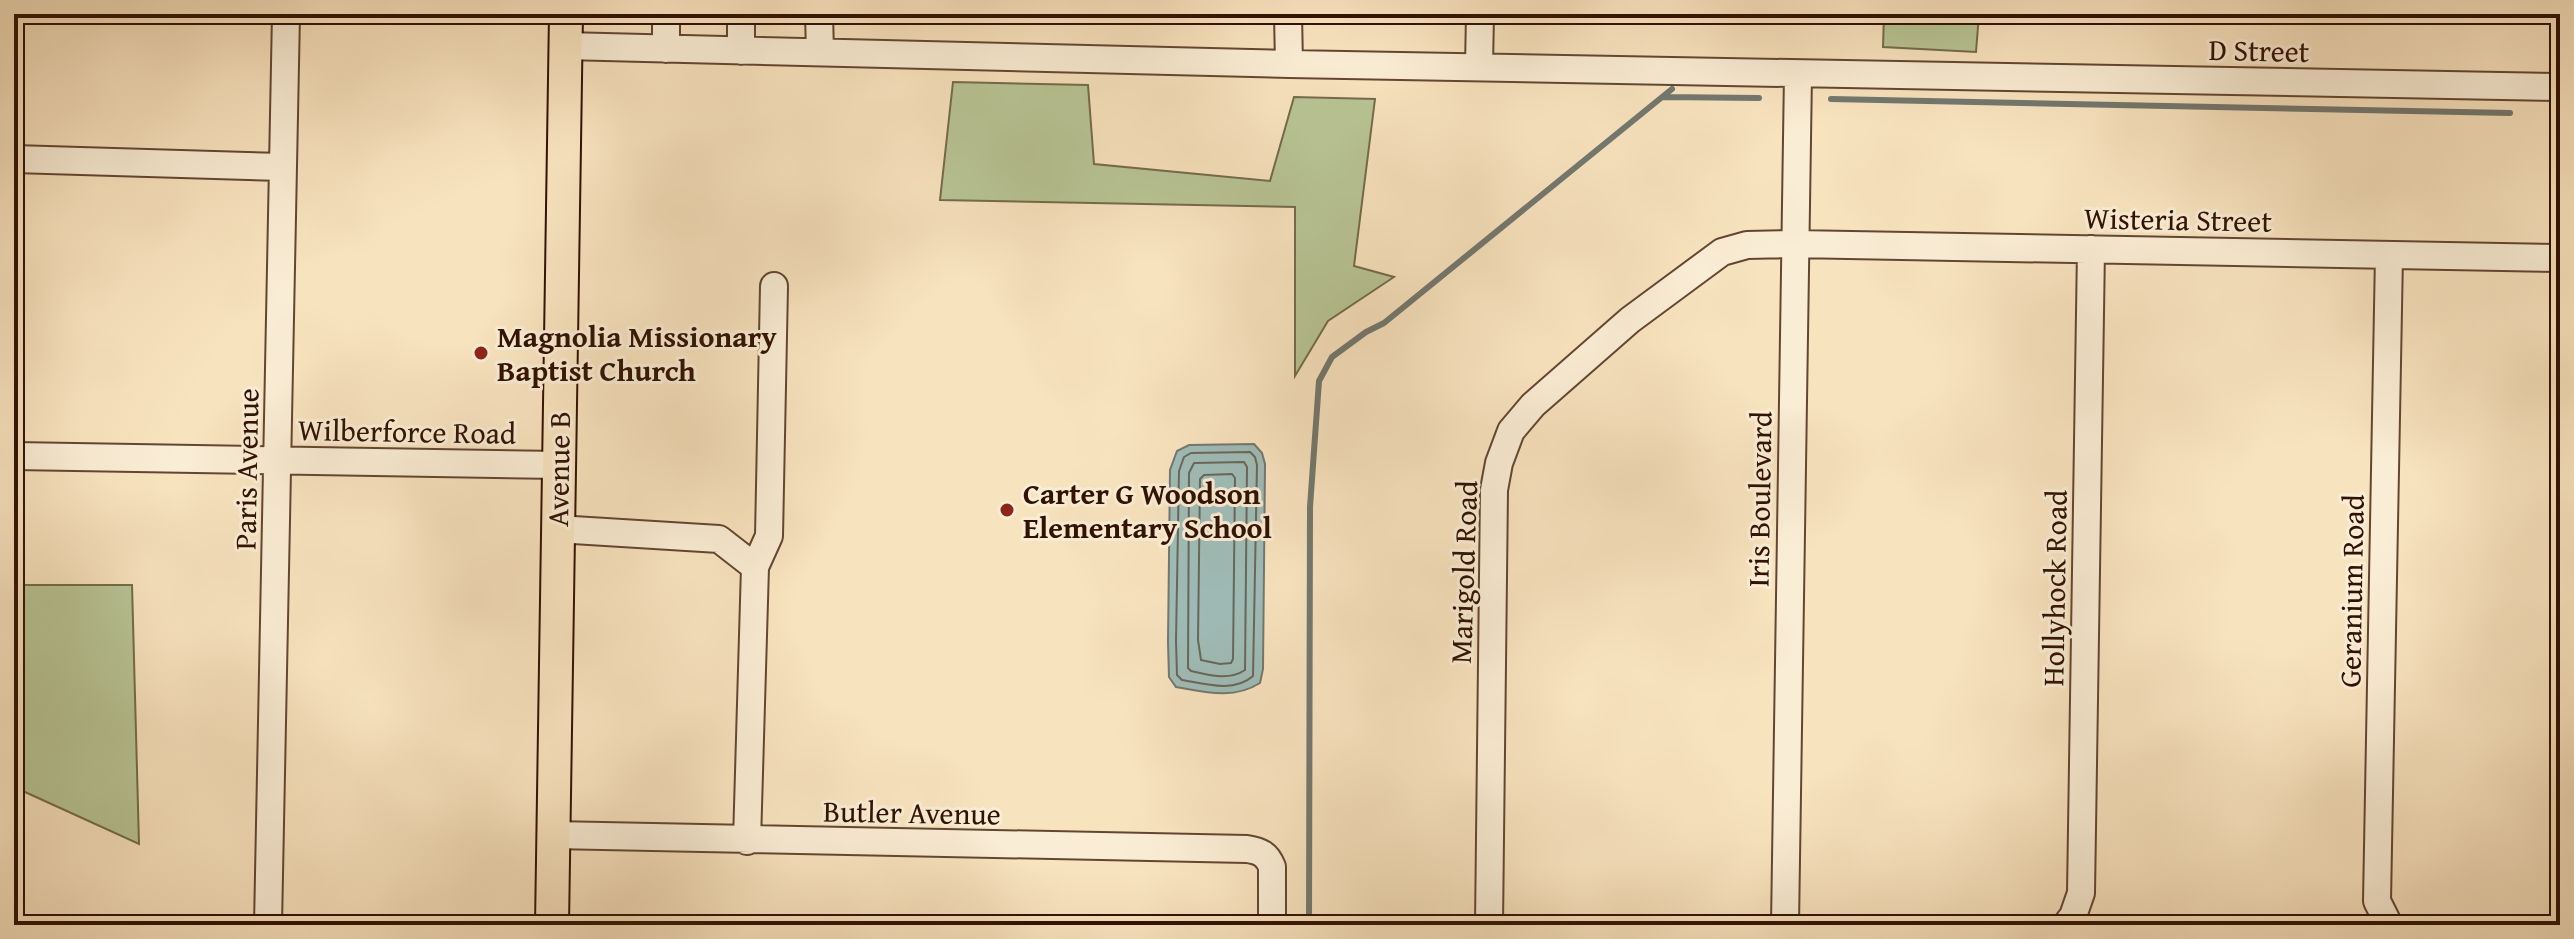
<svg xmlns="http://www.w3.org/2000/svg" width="2574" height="939" viewBox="0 0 2574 939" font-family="'Gentium Book Plus',serif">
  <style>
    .green { fill: #b8c596; stroke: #746b4c; stroke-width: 2 }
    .water { fill: #9fbdb8; stroke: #73786f; stroke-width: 2 }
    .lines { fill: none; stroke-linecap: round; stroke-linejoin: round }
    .shore { stroke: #68675d; stroke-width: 2 }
    .stream { stroke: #73786f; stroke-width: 6 }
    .minor-casing { stroke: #634631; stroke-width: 30 }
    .major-casing { stroke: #311102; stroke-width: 36 }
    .minor { stroke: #faedd5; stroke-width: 26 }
    .major { stroke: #f8e3bf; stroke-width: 32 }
    .poi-dot { fill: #8f2418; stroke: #faedd5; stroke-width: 3 }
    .labels { text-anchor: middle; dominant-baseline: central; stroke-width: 6; stroke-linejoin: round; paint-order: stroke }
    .street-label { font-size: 30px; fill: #311102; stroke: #faedd5 }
    .poi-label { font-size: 30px; font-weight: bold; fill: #311102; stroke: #faedd5; text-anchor: start }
  </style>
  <rect width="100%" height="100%" fill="#f8e3bf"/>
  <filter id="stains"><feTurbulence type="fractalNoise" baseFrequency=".0025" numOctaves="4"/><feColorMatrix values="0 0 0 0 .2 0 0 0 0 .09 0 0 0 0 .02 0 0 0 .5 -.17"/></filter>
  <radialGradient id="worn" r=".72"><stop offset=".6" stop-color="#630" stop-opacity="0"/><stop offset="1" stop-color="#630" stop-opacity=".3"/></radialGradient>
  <path class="green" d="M 1884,14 L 1979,14 L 1976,52 L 1883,47 Z
    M 953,82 L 1088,85 L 1094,164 L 1270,181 L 1294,97 L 1375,99 L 1354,266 L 1394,277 L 1328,321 L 1295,376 L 1295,207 L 940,200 Z
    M 14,585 L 132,585 L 139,844 L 14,787 Z"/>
  <path class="water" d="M 1254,444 L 1262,453 L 1265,464 L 1263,669 L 1260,683 C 1233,700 1205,692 1176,687 L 1169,677 L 1168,642 L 1170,470 L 1177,451 L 1189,445 Z"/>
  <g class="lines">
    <path class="shore" d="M 1250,452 L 1255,457 L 1257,465 L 1253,676 C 1234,693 1205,684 1182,680 L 1177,675 L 1176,641 L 1179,471 L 1184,457 L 1191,453 Z
      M 1244,462 L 1247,467 L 1245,670 C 1229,681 1208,675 1191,671 L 1188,668 L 1189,473 L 1194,463 Z
      M 1232,474 L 1235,478 L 1233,659 L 1231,663 L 1220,664 L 1201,660 L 1198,640 L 1200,479 L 1204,475 Z"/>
    <path class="stream" d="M 1663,97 L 1759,98
      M 1831,99 L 2510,113
      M 1309,925 L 1310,507 L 1319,381 L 1332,357 L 1366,332 L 1384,323 L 1672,89"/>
    <defs>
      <path id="minor" d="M 666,14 L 666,49
        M 819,14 L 820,52
        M 1288,14 L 1289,64
        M 565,46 L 1289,64 L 2560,87
        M 741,51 L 741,14
        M 1479,67 L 1480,14
        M 14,159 L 282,167
        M 2389,255 L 2377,901 L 2389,925
        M 14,456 L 559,465
        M 557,529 L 719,539 L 755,567 L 747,841
        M 755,567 L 769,536 L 774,286
        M 553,835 L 1247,849 C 1260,851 1267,854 1272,867 L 1272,925
        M 268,925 L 286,14
        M 1489,925 L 1494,490 L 1499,463 L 1511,431 L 1533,405 L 1630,320 L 1722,252 L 1747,245 L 1795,244 L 2560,258
        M 1785,925 L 1798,74
        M 2066,925 L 2073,916 L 2081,893 L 2091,249"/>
      <path id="major" d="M 552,925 L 566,14"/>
    </defs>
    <use href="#minor" class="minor-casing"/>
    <use href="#major" class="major-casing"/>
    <use href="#minor" class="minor"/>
    <use href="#major" class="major"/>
  </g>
  <g class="poi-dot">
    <circle cx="481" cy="353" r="8"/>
    <circle cx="1007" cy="510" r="8"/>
  </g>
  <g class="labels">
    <g class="street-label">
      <text transform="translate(2259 50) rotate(1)">D Street</text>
      <text transform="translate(2178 219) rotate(1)">Wisteria Street</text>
      <text transform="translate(407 431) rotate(1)">Wilberforce Road</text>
      <text transform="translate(246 469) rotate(-89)">Paris Avenue</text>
      <text transform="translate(558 469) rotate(-89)">Avenue B</text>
      <text transform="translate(1759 499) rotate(-89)">Iris Boulevard</text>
      <text transform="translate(1463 572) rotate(-88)">Marigold Road</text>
      <text transform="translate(2054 588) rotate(-89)">Hollyhock Road</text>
      <text transform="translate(2351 591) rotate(-89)">Geranium Road</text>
      <text transform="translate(912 812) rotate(1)">Butler Avenue</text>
    </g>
    <g class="poi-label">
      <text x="497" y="336">Magnolia Missionary<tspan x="497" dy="34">Baptist Church</tspan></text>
      <text x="1023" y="493">Carter G Woodson<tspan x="1023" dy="34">Elementary School</tspan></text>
    </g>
  </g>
  <rect width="2574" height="939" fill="none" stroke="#f8e3bf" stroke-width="48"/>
  <rect x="16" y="16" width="2542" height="907" fill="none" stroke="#311102" stroke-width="4"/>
  <rect x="24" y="24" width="2526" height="891" fill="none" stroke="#311102" stroke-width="2"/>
  <rect width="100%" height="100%" filter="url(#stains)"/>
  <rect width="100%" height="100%" fill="url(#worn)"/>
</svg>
